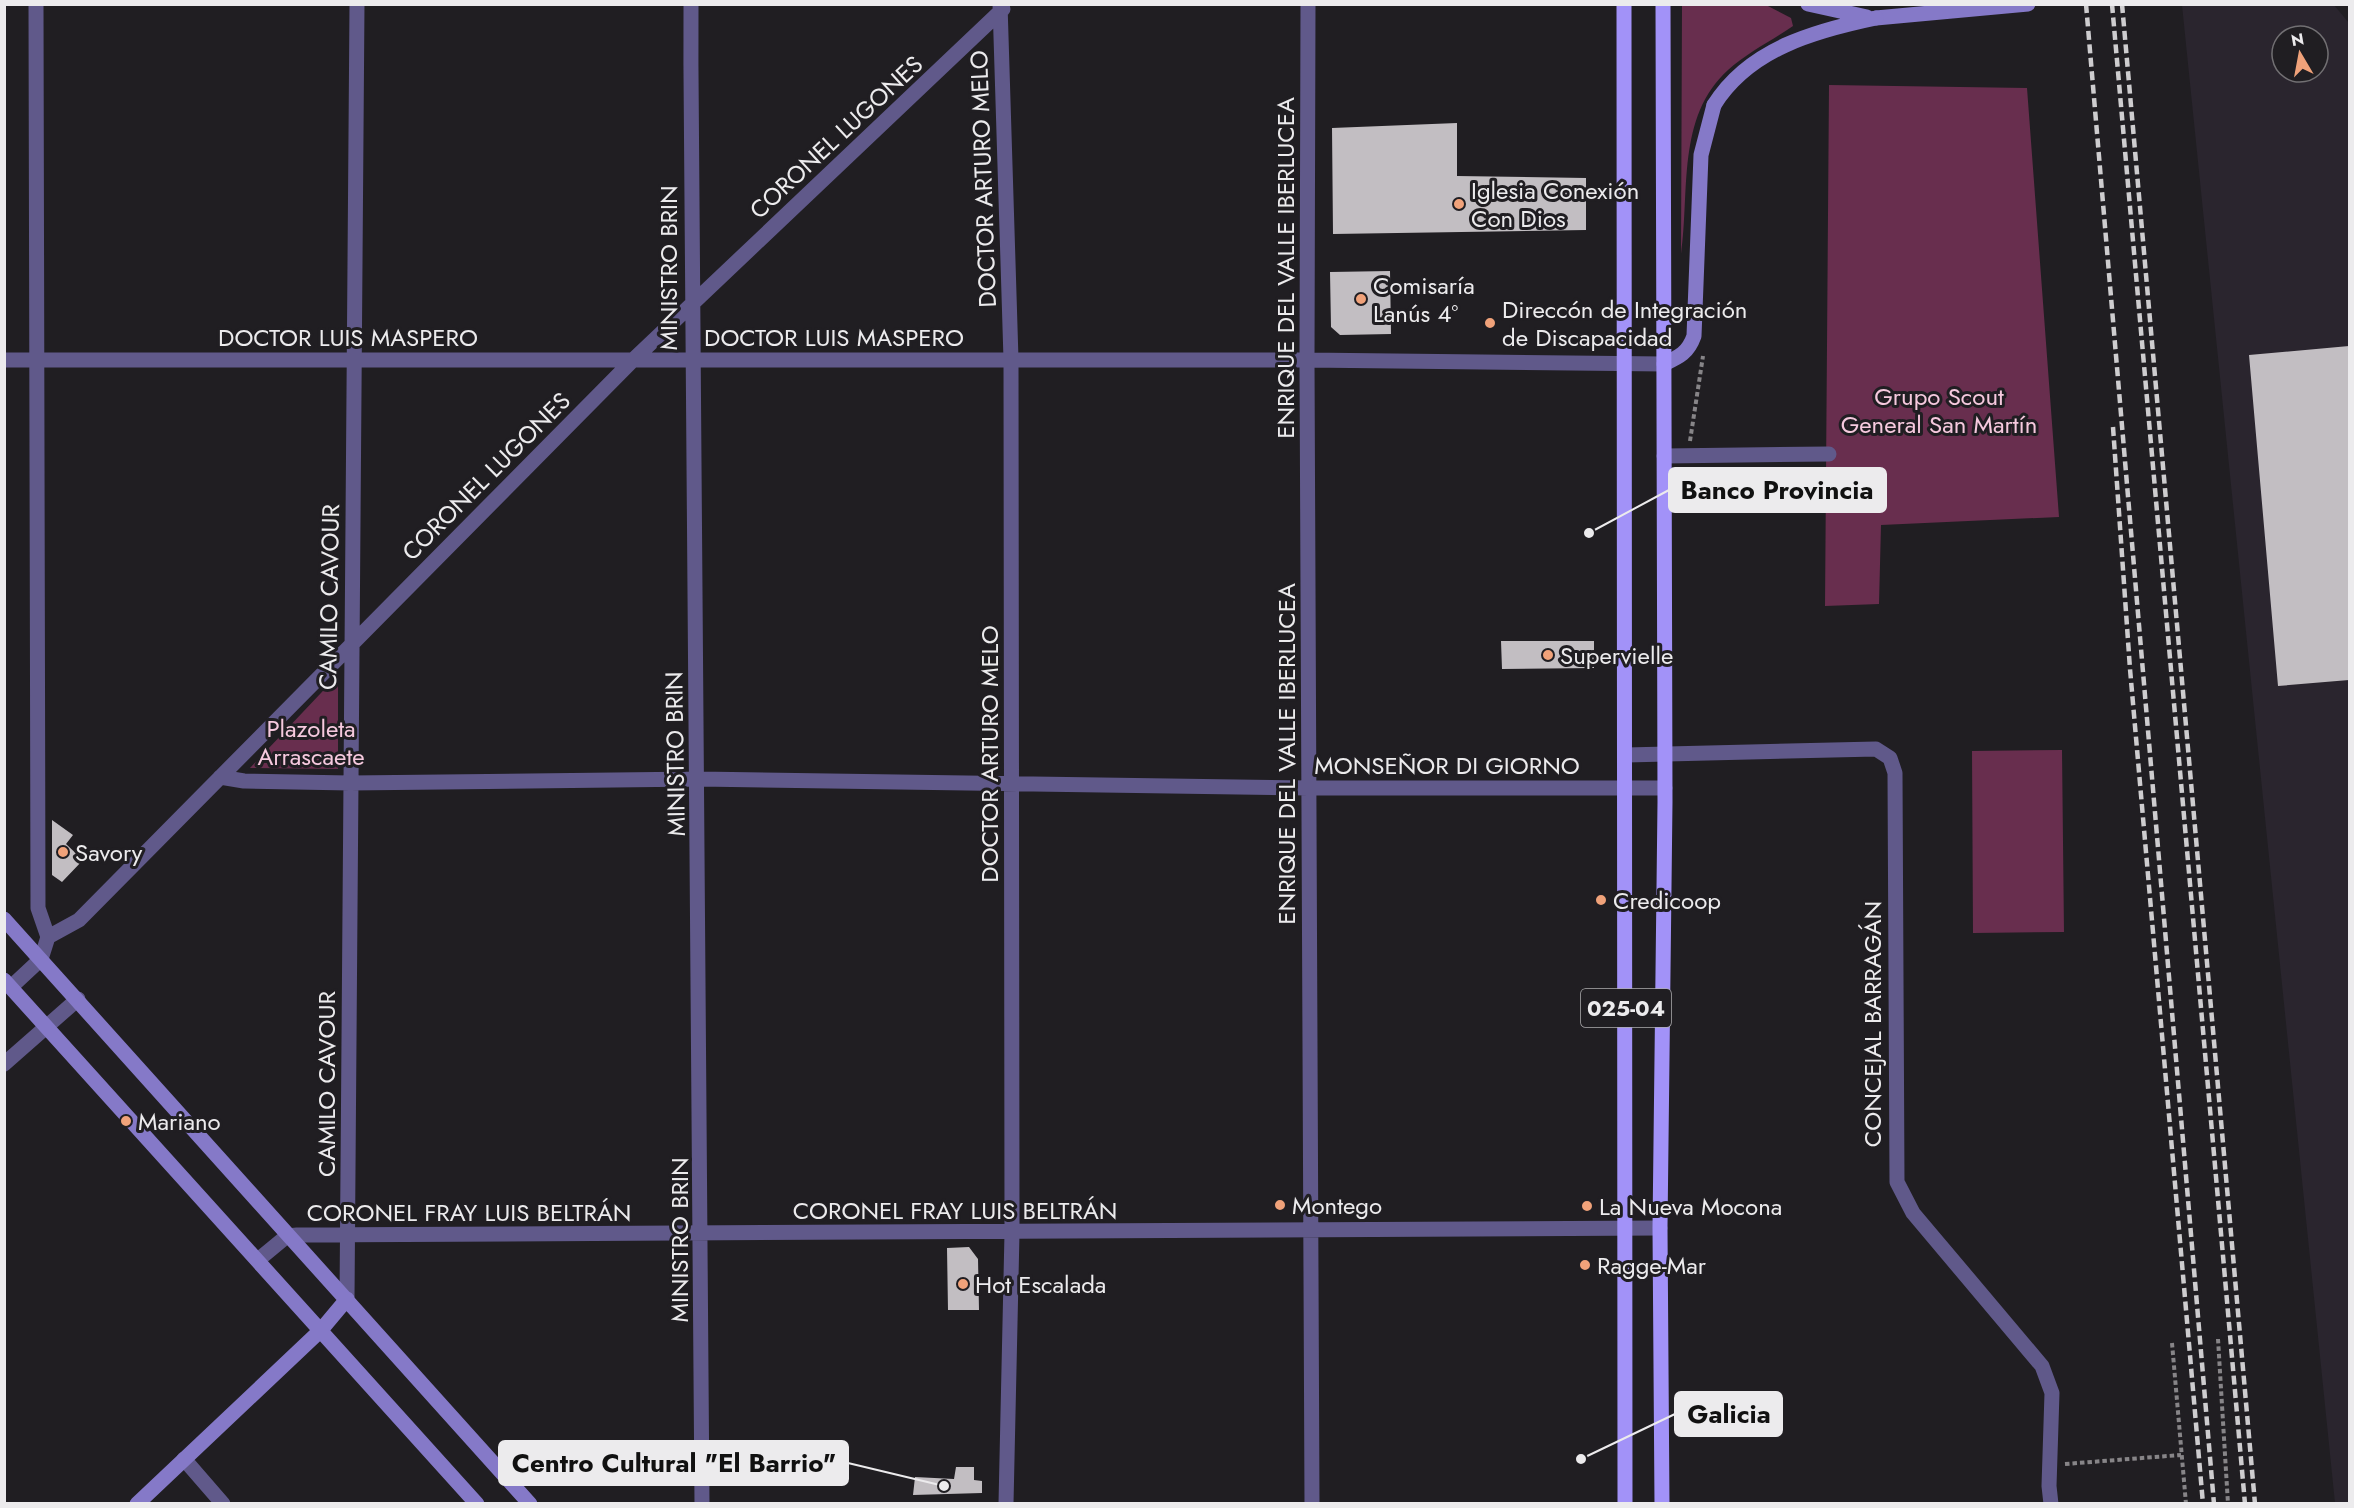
<svg xmlns="http://www.w3.org/2000/svg" width="2354" height="1508" viewBox="0 0 2354 1508" font-family="Jost,sans-serif">
  <style>
    .built { fill: #2a252e; fill-rule: evenodd }
    .green { fill: #682e4e }
    .building { fill: #c2bec2 }
    .lines { fill: none; stroke-linecap: round; stroke-linejoin: round }
    .path { stroke: #878588; stroke-width: 4; stroke-dasharray: 4.5 3; stroke-linecap: butt }
    .street { stroke: #60598a; stroke-width: 15 }
    .secondary { stroke: #8579c8; stroke-width: 15 }
    .primary { stroke: #a292f8; stroke-width: 15 }
    .rail { stroke: #cecdcf; stroke-width: 4.5; stroke-dasharray: 9 4.5; stroke-linecap: butt }
    .secondary-bridge { stroke: #8579c8; stroke-width: 15 }
    .poi-dot { fill: #f0a27a; stroke: #201e22; stroke-width: 2 }
    .labels { text-anchor: middle; dominant-baseline: central; stroke-width: 6; stroke-linejoin: round; paint-order: stroke }
    .shield { fill: #201e22; stroke: #afaeb0; stroke-width: 1.5 }
    .shield-label { font-size: 22px; font-weight: bold; fill: #ecebed }
    .street-label { font-size: 24px; fill: #ecebed; stroke: #201e22 }
    .poi-label { font-size: 24px; fill: #ecebed; stroke: #201e22; text-anchor: start }
    .park-label { font-size: 24px; fill: #f6c9de; stroke: #201e22 }
    .leader { fill: none; stroke: #ecebed; stroke-width: 2 }
    .callout-dot { fill: #ecebed; stroke: #201e22; stroke-width: 2 }
    .callout { fill: #ecebed; stroke: #ecebed; stroke-width: 2 }
    .callout-label { font-size: 26px; text-anchor: middle; font-weight: bold; fill: #111 }
  </style>
  <rect width="100%" height="100%" fill="#201e22"/>
  <path class="built" d="M 2182,5 L 2334,5 L 2349,23 L 2349,1503 L 2335,1503 ZM 2282,36 L 2318,36 L 2318,72 L 2282,72 Z"/>
  <path class="green" d="M 1682,5 L 1766,5 L 1791,18 L 1793,26 C 1771,41 1748,52 1728,70 C 1676,117 1690,193 1681,254 Z
    M 1829,85 L 2027,88 L 2059,517 L 1881,525 L 1879,604 L 1825,606 Z
    M 338,675 L 338,769 L 250,768 Z
    M 2062,750 L 2064,932 L 1973,933 L 1972,751 Z"/>
  <path class="building" d="M 1457,123 L 1457,176 L 1586,178 L 1586,230 L 1333,234 L 1332,128 Z
    M 1390,271 L 1391,334 L 1340,335 L 1331,327 L 1330,272 Z
    M 2349,346 L 2349,680 L 2278,686 L 2249,355 Z
    M 1501,641 L 1594,641 L 1594,668 L 1502,669 Z
    M 52,820 L 73,835 L 66,844 L 83,860 L 62,882 L 52,875 Z
    M 969,1247 L 978,1259 L 979,1310 L 948,1310 L 947,1248 Z
    M 956,1467 L 974,1467 L 974,1480 L 982,1481 L 982,1493 L 913,1495 L 915,1477 L 954,1479 Z"/>
  <g class="lines">
    <path class="path" d="M 1690,441 L 1703,356
      M 2218,1339 L 2228,1504
      M 2172,1343 L 2186,1504
      M 2065,1464 L 2181,1455"/>
    <path class="street" d="M 36,4 L 38,908 L 48,937
      M 691,4 C 690,504 702,1004 702,1504
      M 1000,4 L 1011,359 L 1012,1233 L 1006,1504
      M 1308,4 L 1307,360 L 1312,1504
      M 4,360 L 1307,360 L 1664,364
      M 1664,456 L 1829,454
      M 1626,755 L 1876,749 L 1890,758 L 1895,773 L 1897,1182 L 1913,1213 L 2042,1366 L 2052,1393 L 2049,1486 L 2051,1504
      M 220,777 L 244,781 L 350,783 L 699,779 L 1309,788 L 1665,788
      M 11,987 L 41,959 L 48,937 L 79,920 L 633,360 L 1003,9
      M 4,1064 L 78,999
      M 258,1260 L 287,1236 L 297,1235 L 1660,1228
      M 347,1299 L 357,4
      M 184,1459 L 223,1504"/>
    <path class="secondary" d="M 1876,18 L 2028,4
      M 1664,364 C 1679,357 1688,353 1694,336 L 1701,155 L 1714,105
      M 4,919 L 530,1504
      M 4,980 L 477,1504
      M 137,1504 L 321,1330 L 347,1299"/>
    <path class="primary" d="M 1624,4 L 1625,1504
      M 1662,1504 L 1660,1228 L 1665,802 L 1663,4"/>
    <path class="rail" d="M 2086,4 L 2214,1504
      M 2112,4 L 2245,1504
      M 2122,4 L 2255,1504
      M 2113,427 L 2130,669 L 2203,1504"/>
    <path class="secondary-bridge" d="M 1808,4 L 1867,17
      M 1714,105 C 1749,49 1814,31 1876,18"/>
  </g>
  <g class="poi-dot">
    <circle cx="1459" cy="204" r="6"/>
    <circle cx="1361" cy="299" r="6"/>
    <circle cx="1490" cy="323" r="6"/>
    <circle cx="1548" cy="655" r="6"/>
    <circle cx="63" cy="852" r="6"/>
    <circle cx="1601" cy="900" r="6"/>
    <circle cx="126" cy="1121" r="6"/>
    <circle cx="1280" cy="1205" r="6"/>
    <circle cx="1587" cy="1206" r="6"/>
    <circle cx="1585" cy="1265" r="6"/>
    <circle cx="963" cy="1284" r="6"/>
  </g>
  <g class="labels">
    <rect class="shield" x="1581" y="989" width="90" height="38" rx="4.5"/>
    <g class="shield-label">
      <text x="1626" y="1008">025-04</text>
    </g>
    <g class="street-label">
      <text transform="translate(836 137) rotate(-43)">CORONEL LUGONES</text>
      <text transform="translate(983 179) rotate(-92)">DOCTOR ARTURO MELO</text>
      <text transform="translate(668 268) rotate(-90)">MINISTRO BRIN</text>
      <text transform="translate(1285 268) rotate(-90)">ENRIQUE DEL VALLE IBERLUCEA</text>
      <text x="348" y="337">DOCTOR LUIS MASPERO</text>
      <text x="834" y="337">DOCTOR LUIS MASPERO</text>
      <text transform="translate(486 476) rotate(-45)">CORONEL LUGONES</text>
      <text transform="translate(329 597) rotate(-89)">CAMILO CAVOUR</text>
      <text transform="translate(675 754) rotate(-91)">MINISTRO BRIN</text>
      <text transform="translate(989 754) rotate(-90)">DOCTOR ARTURO MELO</text>
      <text transform="translate(1286 754) rotate(-90)">ENRIQUE DEL VALLE IBERLUCEA</text>
      <text x="1447" y="765">MONSEÑOR DI GIORNO</text>
      <text transform="translate(1872 1024) rotate(-90)">CONCEJAL BARRAGÁN</text>
      <text transform="translate(326 1084) rotate(-90)">CAMILO CAVOUR</text>
      <text x="955" y="1210">CORONEL FRAY LUIS BELTRÁN</text>
      <text x="469" y="1212">CORONEL FRAY LUIS BELTRÁN</text>
      <text transform="translate(679 1240) rotate(-90)">MINISTRO BRIN</text>
    </g>
    <g class="poi-label">
      <text x="1471" y="190">Iglesia Conexión<tspan x="1471" dy="28">Con Dios</tspan></text>
      <text x="1373" y="285">Comisaría<tspan x="1373" dy="28">Lanús 4°</tspan></text>
      <text x="1502" y="309">Direccón de Integración<tspan x="1502" dy="28">de Discapacidad</tspan></text>
      <text x="1560" y="655">Supervielle</text>
      <text x="75" y="852">Savory</text>
      <text x="1613" y="900">Credicoop</text>
      <text x="138" y="1121">Mariano</text>
      <text x="1292" y="1205">Montego</text>
      <text x="1599" y="1206">La Nueva Mocona</text>
      <text x="1597" y="1265">Ragge-Mar</text>
      <text x="975" y="1284">Hot Escalada</text>
    </g>
    <g class="park-label">
      <text x="1939" y="396">Grupo Scout<tspan x="1939" dy="28">General San Martín</tspan></text>
      <text x="311" y="728">Plazoleta<tspan x="311" dy="28">Arrascaete</tspan></text>
    </g>
  </g>
  <path class="leader" d="M1589 533L1669 490M1581 1459L1675 1414M944 1486L848 1463"/>
  <g class="callout-dot">
    <circle cx="1589" cy="533" r="6"/>
    <circle cx="1581" cy="1459" r="6"/>
    <circle cx="944" cy="1486" r="6"/>
  </g>
  <g class="callout">
    <rect x="1669" y="468" width="217" height="44" rx="6"/>
    <rect x="1675" y="1392" width="107" height="44" rx="6"/>
    <rect x="499" y="1441" width="349" height="44" rx="6"/>
  </g>
  <g class="callout-label">
    <text x="1777" y="499">Banco Provincia</text>
    <text x="1729" y="1423">Galicia</text>
    <text x="674" y="1472">Centro Cultural "El Barrio"</text>
  </g>
  <rect width="2354" height="1508" fill="none" stroke="#ecebed" stroke-width="12"/>
  <g transform="translate(2300 54) rotate(350)"><circle r="28" fill="#201e22" stroke="#727073" stroke-width="1.5"/>
  <path d="M0-4.5L10 22L0 15L-10 22Z" fill="#f0a27a"/>
  <text y="-9" font-size="16" font-weight="bold" text-anchor="middle" fill="#ecebed">N</text>
  </g>
</svg>
